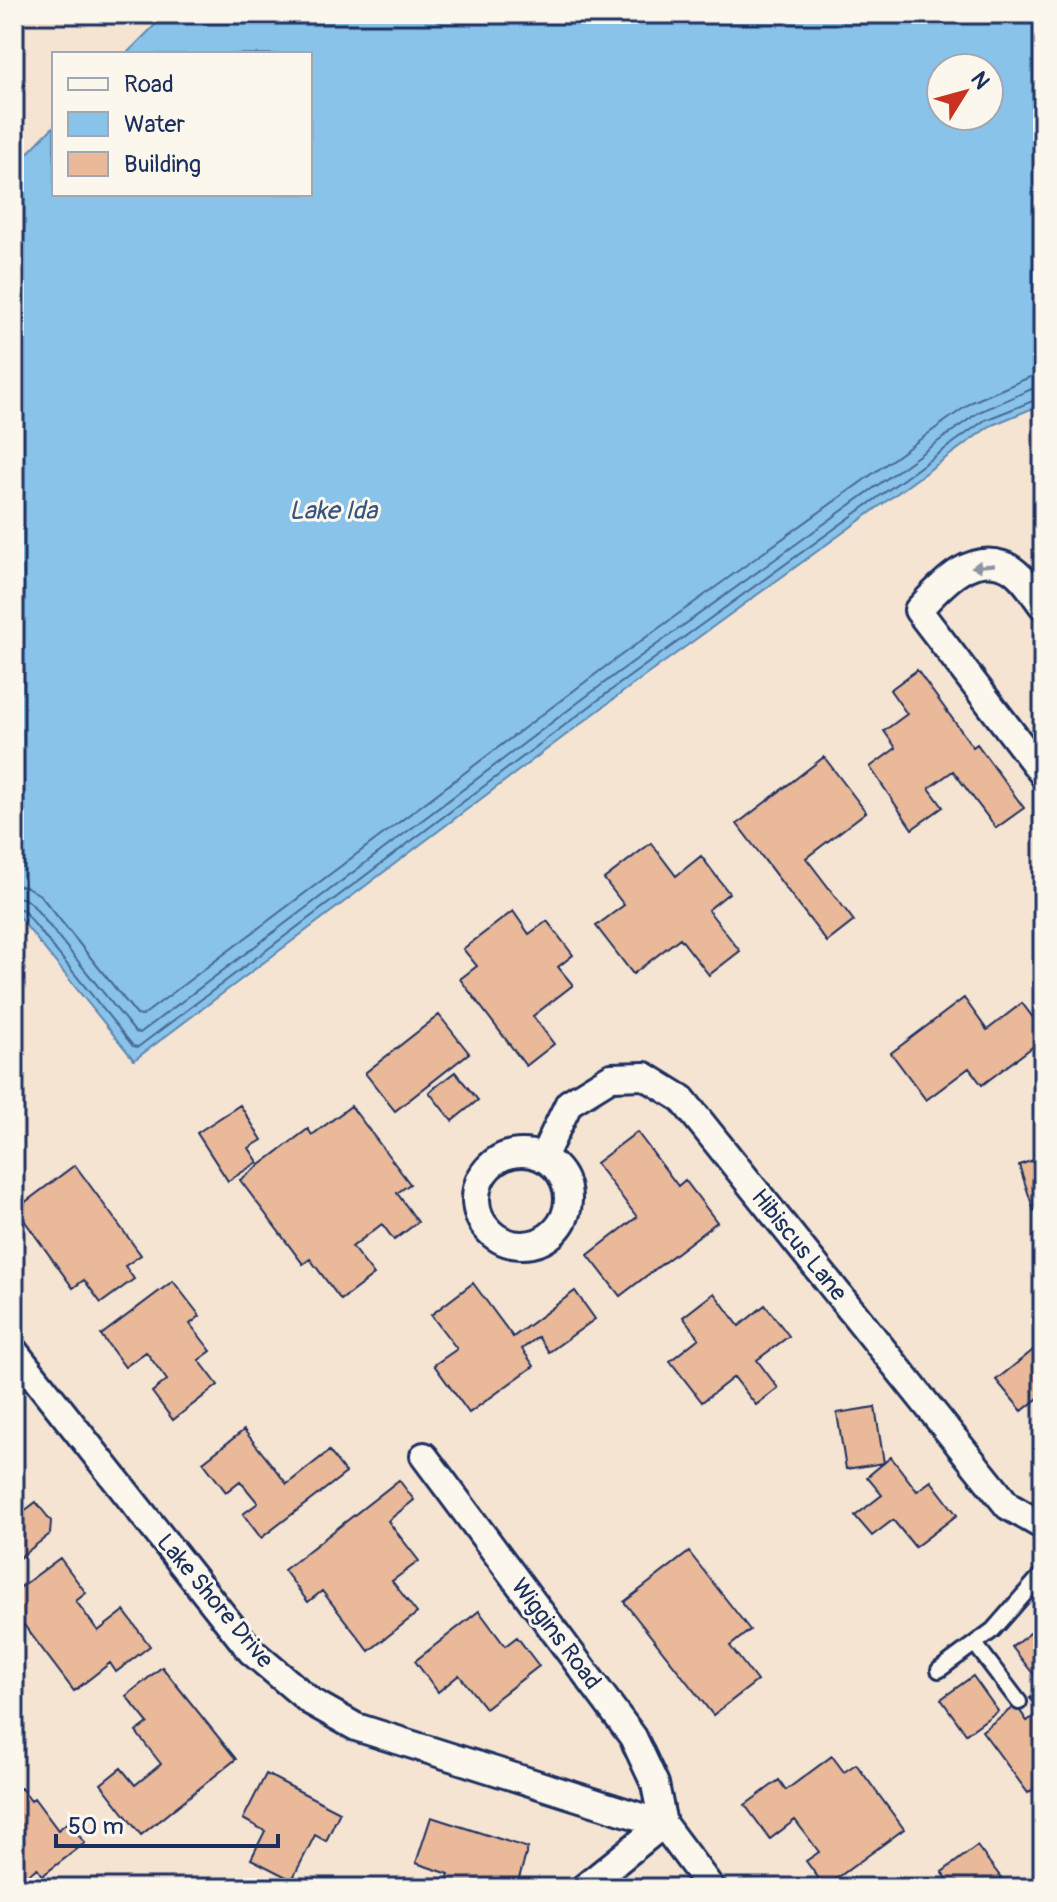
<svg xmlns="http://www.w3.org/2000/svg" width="1057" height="1902" viewBox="0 0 1057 1902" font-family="Pangolin,sans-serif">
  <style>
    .water { fill: #8ac3e9; stroke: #5e88b1; stroke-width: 2; fill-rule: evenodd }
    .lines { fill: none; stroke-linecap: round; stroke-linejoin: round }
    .shore { stroke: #476a96; stroke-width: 2 }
    .building { fill: #e9b99a; stroke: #1b2f5e; stroke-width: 2 }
    .service-casing { stroke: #1b2f5e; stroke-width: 20 }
    .minor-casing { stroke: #1b2f5e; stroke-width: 32 }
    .service { stroke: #fbf7ec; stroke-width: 14 }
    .minor { stroke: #fbf7ec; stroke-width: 26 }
    .oneway { fill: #8b93a5 }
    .labels { text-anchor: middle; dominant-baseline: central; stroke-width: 6; stroke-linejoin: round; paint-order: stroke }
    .street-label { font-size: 24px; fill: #1b2f5e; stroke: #fbf7ec }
    .water-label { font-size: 26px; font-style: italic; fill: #375481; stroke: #fbf7ec }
  </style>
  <rect width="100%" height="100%" fill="#f6e4d3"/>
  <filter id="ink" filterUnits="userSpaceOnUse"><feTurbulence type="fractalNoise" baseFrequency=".0125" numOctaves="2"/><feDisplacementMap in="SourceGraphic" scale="16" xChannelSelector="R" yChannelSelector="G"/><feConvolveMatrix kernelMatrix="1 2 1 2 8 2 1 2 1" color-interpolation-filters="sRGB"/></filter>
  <g filter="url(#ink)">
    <path class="water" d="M 166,14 L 1043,14 L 1043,404 L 990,426 L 627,689 L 134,1060 L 14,911 L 14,167 L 54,126 L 54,194 L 310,194 L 310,54 L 126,54 ZM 941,68 L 989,68 L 989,116 L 941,116 Z"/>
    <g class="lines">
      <path class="shore" d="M 14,885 L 27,887 L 40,895 L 137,1015 L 142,1016 L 609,664 L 972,402 L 1030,377 L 1043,375
        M 14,897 L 23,898 L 31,903 L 135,1032 L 140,1033 L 616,674 L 979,412 L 1034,388 L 1043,387
        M 14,907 L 23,910 L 133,1046 L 138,1047 L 622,682 L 985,420 L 1043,397"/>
    </g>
    <path class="building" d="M 917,670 L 973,747 L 977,744 L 1024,808 L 996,828 L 953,771 L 929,788 L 943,807 L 912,829 L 870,767 L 896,748 L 884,731 L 907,714 L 890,690 Z
      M 824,757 L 866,812 L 806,858 L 854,921 L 827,942 L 737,824 Z
      M 651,843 L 676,876 L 701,856 L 729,893 L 708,910 L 740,951 L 709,975 L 680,938 L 633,974 L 596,926 L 624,905 L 604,879 Z
      M 513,911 L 529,934 L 547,921 L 573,955 L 558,967 L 573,985 L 533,1016 L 554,1044 L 526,1066 L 460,979 L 477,966 L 463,949 Z
      M 964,998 L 987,1030 L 1022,1003 L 1043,1031 L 1043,1039 L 982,1085 L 969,1068 L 926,1100 L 891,1053 Z
      M 439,1015 L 469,1053 L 395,1111 L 365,1073 Z
      M 455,1072 L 478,1100 L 452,1121 L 429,1092 Z
      M 240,1105 L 262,1140 L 249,1148 L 258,1162 L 228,1181 L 197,1133 Z
      M 351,1106 L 410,1184 L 397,1193 L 418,1222 L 394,1240 L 382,1224 L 352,1247 L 374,1275 L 341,1300 L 310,1259 L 303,1264 L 240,1180 L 308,1129 L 312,1135 Z
      M 637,1132 L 678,1186 L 685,1180 L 717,1222 L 620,1296 L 588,1255 L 637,1217 L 596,1163 Z
      M 1043,1157 L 1043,1207 L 1034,1211 L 1019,1165 Z
      M 75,1165 L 141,1255 L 125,1266 L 134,1279 L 101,1303 L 84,1280 L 73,1288 L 16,1209 Z
      M 173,1281 L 200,1316 L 190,1324 L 211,1351 L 199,1360 L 218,1385 L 173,1420 L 152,1392 L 167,1380 L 146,1352 L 125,1367 L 101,1335 Z
      M 473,1283 L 513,1337 L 575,1291 L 595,1319 L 549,1352 L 538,1337 L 522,1349 L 534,1366 L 469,1413 L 434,1365 L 457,1349 L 431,1315 Z
      M 714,1293 L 739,1326 L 765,1305 L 789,1336 L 757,1360 L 778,1388 L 756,1405 L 734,1377 L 702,1402 L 670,1361 L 699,1338 L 683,1317 Z
      M 1043,1342 L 1043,1394 L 1022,1411 L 996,1380 Z
      M 875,1407 L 884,1463 L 846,1469 L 837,1413 Z
      M 244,1430 L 287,1484 L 329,1451 L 346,1473 L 261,1538 L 243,1514 L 258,1503 L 240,1481 L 226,1492 L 203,1462 Z
      M 891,1457 L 917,1491 L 931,1481 L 957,1515 L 915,1547 L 893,1520 L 872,1536 L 855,1516 L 882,1495 L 867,1477 Z
      M 399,1480 L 414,1500 L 388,1521 L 419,1561 L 392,1581 L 417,1613 L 369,1651 L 322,1591 L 308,1602 L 284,1570 Z
      M 36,1502 L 51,1521 L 50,1534 L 14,1562 L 14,1519 Z
      M 689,1552 L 750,1630 L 730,1646 L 757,1681 L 713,1715 L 624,1602 Z
      M 60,1558 L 86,1593 L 76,1601 L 98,1631 L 124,1611 L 150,1646 L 116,1672 L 110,1663 L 74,1691 L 24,1625 L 14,1633 L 14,1592 Z
      M 479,1611 L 505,1646 L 517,1637 L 539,1666 L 485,1708 L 459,1675 L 438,1692 L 415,1661 Z
      M 1043,1623 L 1043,1676 L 1038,1680 L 1012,1647 Z
      M 162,1667 L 236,1759 L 141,1835 L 101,1784 L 121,1768 L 135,1785 L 161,1764 L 136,1732 L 148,1723 L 126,1696 Z
      M 973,1676 L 998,1711 L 966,1734 L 941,1699 Z
      M 1043,1689 L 1043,1782 L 1028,1793 L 982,1731 L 1016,1705 L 1027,1721 L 1040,1712 L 1030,1698 Z
      M 832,1756 L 844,1772 L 856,1764 L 904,1829 L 825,1887 L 806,1861 L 819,1852 L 795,1820 L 770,1839 L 745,1805 L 779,1780 L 786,1790 Z
      M 266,1774 L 340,1812 L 326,1841 L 315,1835 L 292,1880 L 251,1859 L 265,1831 L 243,1819 Z
      M 21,1788 L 31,1801 L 34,1798 L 58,1830 L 68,1822 L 85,1843 L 42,1876 L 37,1868 L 14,1886 L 14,1793 Z
      M 431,1817 L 528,1848 L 516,1888 L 500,1888 L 477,1881 L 474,1888 L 449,1888 L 445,1887 L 449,1874 L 416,1863 Z
      M 977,1846 L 1009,1888 L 954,1888 L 942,1872 Z"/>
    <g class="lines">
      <defs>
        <path id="service" d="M 975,1644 L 1019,1702
          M 939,1670 L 993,1630 L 1043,1573"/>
        <path id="minor" d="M 1043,606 C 1033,593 1020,570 1003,565 C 967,553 940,587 918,610 L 1043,774
          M476 1199a46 46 0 1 1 92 0a46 46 0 1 1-92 0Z
          M 543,1157 L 569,1103 L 611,1077 L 645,1076 L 682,1099 L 1008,1506 L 1043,1526
          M 14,1351 L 251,1651 L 310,1701 L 356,1727 L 663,1824
          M 424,1456 L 633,1737 L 655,1784 L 663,1824 L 711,1888
          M 584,1888 L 663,1824"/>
      </defs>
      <use href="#service" class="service-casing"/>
      <use href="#minor" class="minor-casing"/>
      <use href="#service" class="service"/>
      <use href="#minor" class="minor"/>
    </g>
    <defs><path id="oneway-solid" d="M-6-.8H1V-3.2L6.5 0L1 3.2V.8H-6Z" transform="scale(2)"/></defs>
    <use class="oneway" href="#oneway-solid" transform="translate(983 566) rotate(175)"/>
  </g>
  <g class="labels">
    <g class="street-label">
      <text transform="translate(799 1245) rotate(51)">Hibiscus Lane</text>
      <text transform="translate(215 1601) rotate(50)">Lake Shore Drive</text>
      <text transform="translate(556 1634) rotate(53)">Wiggins Road</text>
    </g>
    <g class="water-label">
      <text x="333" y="511">Lake Ida</text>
    </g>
  </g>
  <rect width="1057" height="1902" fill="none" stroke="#fbf7ec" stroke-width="48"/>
  <rect x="24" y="24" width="1009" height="1854" fill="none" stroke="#1b2f5e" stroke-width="3" filter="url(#ink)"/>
  <rect x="52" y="52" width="260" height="144" fill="#fbf7ec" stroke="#a1a7b3" stroke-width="2"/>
  <rect x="68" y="78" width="40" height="12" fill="#fbf7ec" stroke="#a1a7b3" stroke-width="2"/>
  <text x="124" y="92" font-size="24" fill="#1b2f5e">Road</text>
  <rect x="68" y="112" width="40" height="24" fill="#8ac3e9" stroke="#a1a7b3" stroke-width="2"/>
  <text x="124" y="132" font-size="24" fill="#1b2f5e">Water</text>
  <rect x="68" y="152" width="40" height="24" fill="#e9b99a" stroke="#a1a7b3" stroke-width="2"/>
  <text x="124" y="172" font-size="24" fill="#1b2f5e">Building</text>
  <g transform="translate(965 92) rotate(53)"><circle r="38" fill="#fbf7ec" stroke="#a1a7b3" stroke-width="2"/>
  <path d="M0-6L14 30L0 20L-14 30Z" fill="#c8321e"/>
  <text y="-12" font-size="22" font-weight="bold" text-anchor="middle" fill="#1b2f5e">N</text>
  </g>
  <path d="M56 1834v12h222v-12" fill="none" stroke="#1b2f5e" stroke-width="4"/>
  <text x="68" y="1834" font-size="24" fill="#1b2f5e" stroke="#fbf7ec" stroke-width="6" paint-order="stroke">50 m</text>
</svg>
